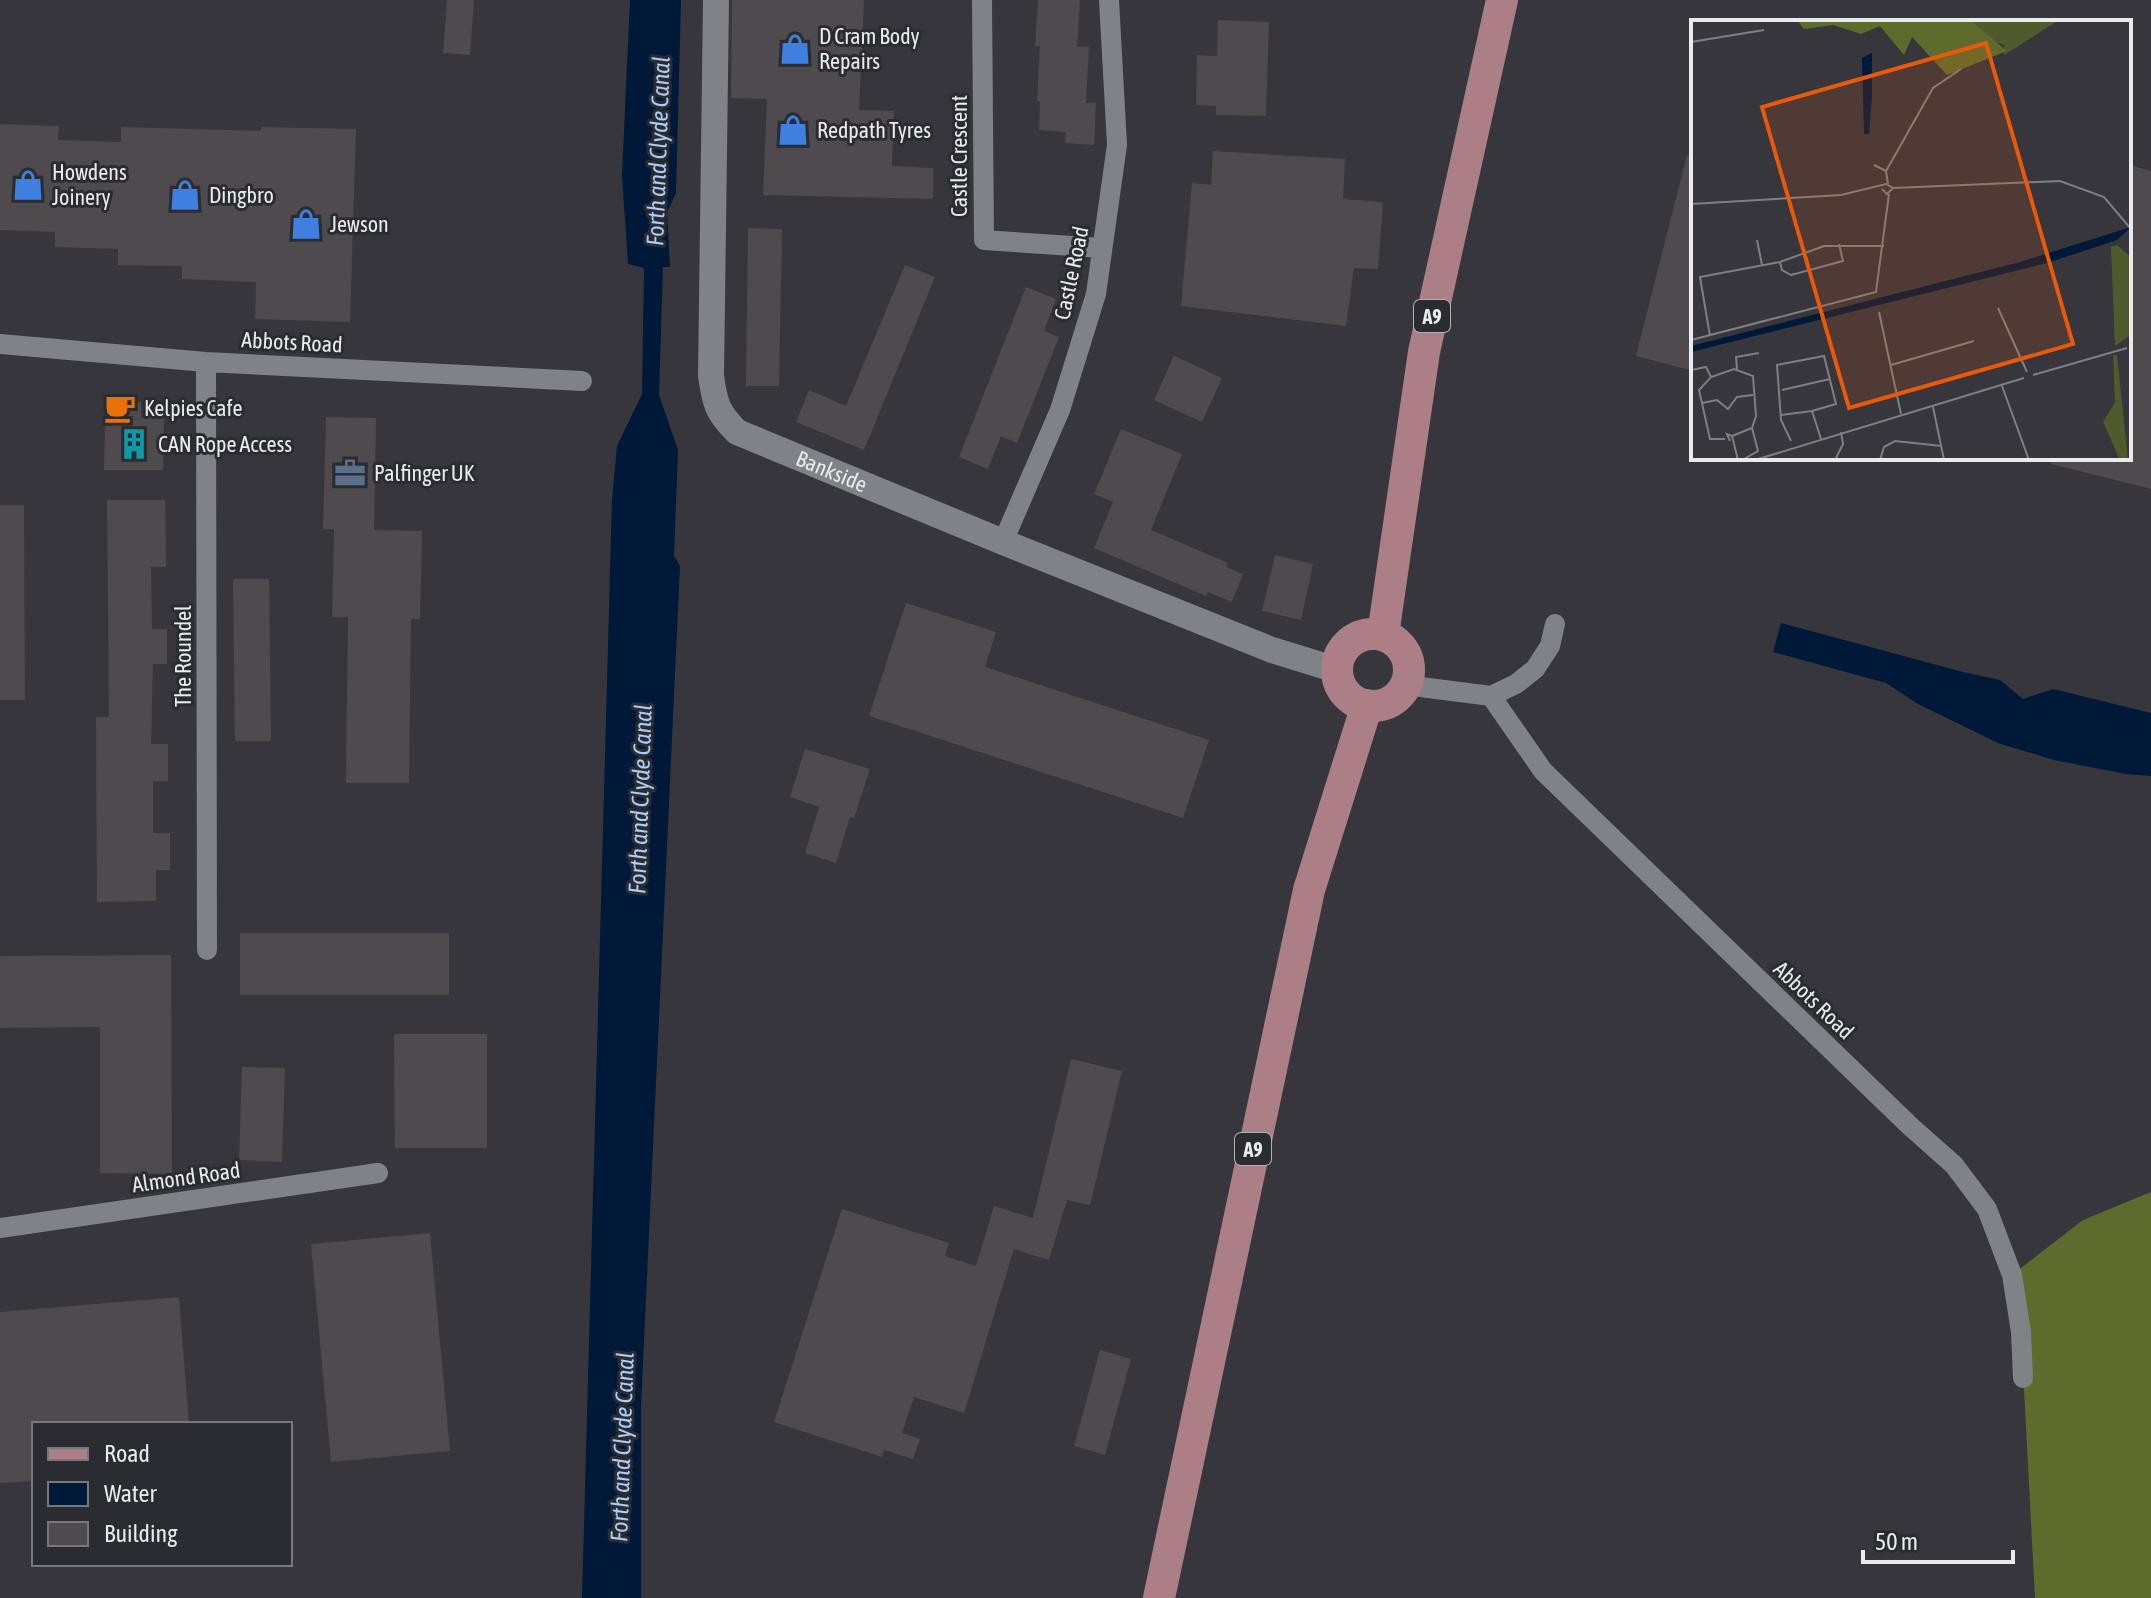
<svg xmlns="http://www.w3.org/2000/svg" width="2151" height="1598" viewBox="0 0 2151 1598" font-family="'Asap Condensed',sans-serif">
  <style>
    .forest { fill: #5f6b2c }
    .water { fill: #001939 }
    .building { fill: #4f4a4d }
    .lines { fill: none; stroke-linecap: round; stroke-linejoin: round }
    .minor { stroke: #818288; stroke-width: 20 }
    .tertiary { stroke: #818288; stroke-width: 26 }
    .primary { stroke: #ac7f86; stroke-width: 32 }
    .labels { text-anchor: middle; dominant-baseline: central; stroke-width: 6; stroke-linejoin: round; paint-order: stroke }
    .shield { fill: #2b2c31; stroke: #b1b2b5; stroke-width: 2 }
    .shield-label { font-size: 20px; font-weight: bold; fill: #eaebee }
    .poi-label { font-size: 22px; fill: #eaebee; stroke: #2b2c31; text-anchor: start }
    .street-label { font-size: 22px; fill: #eaebee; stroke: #2b2c31 }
    .water-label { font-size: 24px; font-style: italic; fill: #aacef9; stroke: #2b2c31 }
    .inset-road { fill: none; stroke: #7e7e83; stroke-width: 2 }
    .view { fill: #e8590c; fill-opacity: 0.15; stroke: #e8590c; stroke-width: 4 }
    .inset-edge { fill: none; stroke: #eaebee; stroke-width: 4 }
  </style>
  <rect width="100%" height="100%" fill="#36363c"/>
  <path class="forest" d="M 2151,1192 L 2151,1598 L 2035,1598 L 2021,1332 L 2012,1275 L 2083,1220 Z"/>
  <path class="water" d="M 630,0 L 681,0 L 676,193 L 667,213 L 670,267 L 663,267 L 659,395 L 678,450 L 674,556 L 680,566 L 641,1406 L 641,1598 L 582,1598 L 612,499 L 617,446 L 642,394 L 644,268 L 628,264 L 622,175 Z
    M 1781,623 L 1963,672 L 2000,680 L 2023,699 L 2053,689 L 2151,713 L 2151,776 L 2126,774 L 2054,760 L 1998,743 L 1918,704 L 1886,683 L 1773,652 Z"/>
  <path class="building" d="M 447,0 L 474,0 L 470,55 L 443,53 Z
    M 732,0 L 864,0 L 859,110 L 894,111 L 892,166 L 933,168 L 933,199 L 763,195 L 767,99 L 731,98 Z
    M 1038,0 L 1080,0 L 1077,47 L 1089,47 L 1086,103 L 1096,103 L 1094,145 L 1065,143 L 1066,132 L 1039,130 L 1040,101 L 1037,101 L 1040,46 L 1035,46 Z
    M 1218,20 L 1269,22 L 1266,116 L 1216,115 L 1216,106 L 1196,105 L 1197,55 L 1217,56 Z
    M 0,124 L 59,126 L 58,140 L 121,142 L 121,127 L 261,131 L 261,127 L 356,129 L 350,322 L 255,319 L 256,282 L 182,279 L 182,266 L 118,265 L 118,249 L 55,247 L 55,232 L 0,230 Z
    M 1213,151 L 1345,159 L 1343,199 L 1383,202 L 1378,269 L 1354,268 L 1346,326 L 1181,306 L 1192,183 L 1211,185 Z
    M 1687,155 L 1693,156 L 1693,371 L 1636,356 Z
    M 2129,165 L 2151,171 L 2151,489 L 2051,464 L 2052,458 L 2129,458 Z
    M 748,228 L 782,229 L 779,386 L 746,386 Z
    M 905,265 L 935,277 L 864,450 L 796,422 L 809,390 L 846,406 Z
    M 1026,287 L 1056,299 L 1044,331 L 1059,337 L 1017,443 L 1001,436 L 988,469 L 959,457 Z
    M 1174,356 L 1222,378 L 1202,422 L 1154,400 Z
    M 106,395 L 130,396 L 129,402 L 141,402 L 141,418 L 164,418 L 163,470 L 104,470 Z
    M 326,417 L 376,418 L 374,530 L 422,531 L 420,619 L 411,619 L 409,783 L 346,783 L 348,617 L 332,617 L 334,529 L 323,529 Z
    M 1121,429 L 1182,454 L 1151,530 L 1228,563 L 1226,567 L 1243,574 L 1232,602 L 1208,592 L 1206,596 L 1094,548 L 1113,502 L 1094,494 Z
    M 107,500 L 165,500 L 166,567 L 151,567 L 152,629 L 167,629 L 167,664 L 153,664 L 151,744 L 168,744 L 168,781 L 153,781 L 153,833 L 170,833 L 170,870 L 156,870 L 156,901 L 97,902 L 96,717 L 109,717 Z
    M 0,505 L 24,505 L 25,700 L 0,700 Z
    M 1275,555 L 1313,564 L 1301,620 L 1262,611 Z
    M 233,579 L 269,579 L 271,741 L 235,741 Z
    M 906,603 L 996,632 L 985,667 L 1209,740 L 1183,818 L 869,716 Z
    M 805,749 L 870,769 L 854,818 L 850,817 L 836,863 L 805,853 L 819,807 L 790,797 Z
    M 240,933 L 449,933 L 449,995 L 240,995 Z
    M 171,955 L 172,1174 L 100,1173 L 100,1027 L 0,1028 L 0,956 Z
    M 394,1034 L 487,1034 L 487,1148 L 395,1148 Z
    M 1071,1059 L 1122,1071 L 1090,1205 L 1067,1200 L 1049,1260 L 1014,1249 L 964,1413 L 914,1397 L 902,1433 L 920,1439 L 913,1459 L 884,1450 L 882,1457 L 774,1422 L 842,1209 L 949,1243 L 945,1256 L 976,1266 L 994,1206 L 1033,1218 Z
    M 242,1067 L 285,1068 L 282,1162 L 239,1160 Z
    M 430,1233 L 450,1451 L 331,1462 L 311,1244 Z
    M 179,1297 L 189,1424 L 34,1424 L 34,1481 L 0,1483 L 0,1312 Z
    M 1100,1350 L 1131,1359 L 1105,1455 L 1074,1446 Z"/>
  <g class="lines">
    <path class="minor" d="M 982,0 L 984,240 L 1102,248
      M 0,344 L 206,362 L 582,381
      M 206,362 L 207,950
      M 1003,542 L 1060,410 L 1096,294 L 1117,145 L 1109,0
      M 1405,685 L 1491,696 L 1516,684 L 1535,669 L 1550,646 L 1555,624
      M 1491,696 L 1543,771 L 1910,1126 L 1954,1165 L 1987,1209 L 2012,1275 L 2021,1332 L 2023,1378
      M 0,1228 L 378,1173"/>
    <path class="tertiary" id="s1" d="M 716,0 L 711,376 C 715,404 717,412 737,432 L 1003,542 L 1272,650 L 1337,670"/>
    <path class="primary" d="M1337 670a36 36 0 1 1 72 0a36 36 0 1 1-72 0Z
      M 1383,635 L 1424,352 L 1502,0
      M 1159,1598 L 1309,890 L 1367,705"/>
  </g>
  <defs>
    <symbol id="shop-bare" viewBox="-9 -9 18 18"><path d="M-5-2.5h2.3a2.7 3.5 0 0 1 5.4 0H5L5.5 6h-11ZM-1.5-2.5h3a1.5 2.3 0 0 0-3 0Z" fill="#3f7fe0" stroke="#2b2c31" stroke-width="2.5" paint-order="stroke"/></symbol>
    <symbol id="cafe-bare" viewBox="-9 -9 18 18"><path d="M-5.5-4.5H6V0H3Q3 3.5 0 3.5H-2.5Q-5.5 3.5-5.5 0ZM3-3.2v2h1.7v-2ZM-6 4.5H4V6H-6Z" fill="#e8710a" stroke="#2b2c31" stroke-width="2.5" paint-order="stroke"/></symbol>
    <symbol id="building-bare" viewBox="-9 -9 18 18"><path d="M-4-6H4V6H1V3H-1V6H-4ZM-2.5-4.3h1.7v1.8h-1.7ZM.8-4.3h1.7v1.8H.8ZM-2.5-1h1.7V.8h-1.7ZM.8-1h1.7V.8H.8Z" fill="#0f9aa8" stroke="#2b2c31" stroke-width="2.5" paint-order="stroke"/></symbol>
    <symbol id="office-bare" viewBox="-9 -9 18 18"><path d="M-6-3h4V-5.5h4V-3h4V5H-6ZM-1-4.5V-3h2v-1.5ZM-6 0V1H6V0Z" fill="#5c6f8a" stroke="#2b2c31" stroke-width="2.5" paint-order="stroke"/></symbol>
  </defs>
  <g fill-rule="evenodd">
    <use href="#shop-bare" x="773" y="27" width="44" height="44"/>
    <use href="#shop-bare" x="771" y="108" width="44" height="44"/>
    <use href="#shop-bare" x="6" y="163" width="44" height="44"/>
    <use href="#shop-bare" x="163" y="173" width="44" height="44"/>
    <use href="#shop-bare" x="284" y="202" width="44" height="44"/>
    <use href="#cafe-bare" x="98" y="386" width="44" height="44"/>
    <use href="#building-bare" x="112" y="422" width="44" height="44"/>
    <use href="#office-bare" x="328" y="451" width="44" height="44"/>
  </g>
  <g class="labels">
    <g class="shield">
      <rect x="1414" y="300" width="36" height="32" rx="6"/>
      <rect x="1235" y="1133" width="36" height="32" rx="6"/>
    </g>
    <g class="shield-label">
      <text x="1432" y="316">A9</text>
      <text x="1253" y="1149">A9</text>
    </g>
    <g class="poi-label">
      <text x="819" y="36">D Cram Body<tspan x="819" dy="25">Repairs</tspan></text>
      <text x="817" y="130">Redpath Tyres</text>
      <text x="52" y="172">Howdens<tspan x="52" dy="25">Joinery</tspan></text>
      <text x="209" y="195">Dingbro</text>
      <text x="330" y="224">Jewson</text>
      <text x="144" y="408">Kelpies Cafe</text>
      <text x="158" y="444">CAN Rope Access</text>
      <text x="374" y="473">Palfinger UK</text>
    </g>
    <g class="street-label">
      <text transform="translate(959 156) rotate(-90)">Castle Crescent</text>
      <text transform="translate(1071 273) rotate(-78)">Castle Road</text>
      <text transform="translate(292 342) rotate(3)">Abbots Road</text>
      <text stroke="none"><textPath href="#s1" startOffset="542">Bankside</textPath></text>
      <text transform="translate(183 656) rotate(-90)">The Roundel</text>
      <text transform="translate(1814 1000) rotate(44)">Abbots Road</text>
      <text transform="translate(186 1177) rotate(-8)">Almond Road</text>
    </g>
    <g class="water-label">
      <text transform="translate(658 151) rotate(-88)">Forth and Clyde Canal</text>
      <text transform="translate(640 799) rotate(-88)">Forth and Clyde Canal</text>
      <text transform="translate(622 1447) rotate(-88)">Forth and Clyde Canal</text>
    </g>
  </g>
  <g transform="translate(1691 20)">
    <rect width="440" height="440" fill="#36363c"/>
    <path d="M 279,0 L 368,0 L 313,35 L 313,25 L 296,19 ZM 426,225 L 440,237 L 440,315 L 424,326 L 420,227 ZM 422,335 L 426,335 L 437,440 L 429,440 L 412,402 L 424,382 Z" fill="#515a2d"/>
    <path d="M 106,0 L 279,0 L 316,31 L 256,55 L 221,17 L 213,35 L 189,6 L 170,14 L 142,5 L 113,9 Z" fill="#5f6b2c"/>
    <path d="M 181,33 L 181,78 L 178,114 L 173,114 L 171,38 ZM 440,207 L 426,220 L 356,243 L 0,332 L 0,326 L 329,242 Z" fill="#001939"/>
    <path class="inset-road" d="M 0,22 L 73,10M 183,145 L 195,151 L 197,164M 195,151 L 242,68 L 270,49M 202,168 L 369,161 L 413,177 L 440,209M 0,184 L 150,175 L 195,164 L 202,168 L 196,174 L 191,169M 66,220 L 71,245M 89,242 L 91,250 L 100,255 L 152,241 L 148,224M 307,288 L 336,352M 188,292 L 210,394M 19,316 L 9,257 L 89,242 L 133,226 L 193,226M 0,320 L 185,272 L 198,174M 200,345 L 283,321M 46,349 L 45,337 L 68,333M 0,350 L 15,347 L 20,357M 342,355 L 436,328M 311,366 L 338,440M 91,370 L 139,359M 11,383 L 26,380 L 37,389 L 46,377 L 62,375M 242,387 L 253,440M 90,395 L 121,391 L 130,419M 34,419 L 19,419 L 8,370 L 20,357 L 43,349 L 62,356 L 65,396 L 61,408 L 41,416M 39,421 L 36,414 L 41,416 L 47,440M 100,421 L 90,400 L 86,345 L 133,336 L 145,384 L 121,391M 51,440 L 67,431 L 61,408M 64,440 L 333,358M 144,440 L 152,424 L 150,412M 189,440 L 193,427 L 204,421 L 251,426"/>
    <path class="view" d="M 295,23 L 382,324 L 158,388 L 71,87 Z"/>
    <rect width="440" height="440" class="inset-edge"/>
  </g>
  <rect x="32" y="1422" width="260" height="144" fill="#2b2c31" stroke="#77787d" stroke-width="2"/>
  <rect x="48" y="1448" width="40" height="12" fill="#ac7f86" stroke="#77787d" stroke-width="2"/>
  <text x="104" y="1462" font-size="24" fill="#eaebee">Road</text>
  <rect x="48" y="1482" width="40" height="24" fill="#001939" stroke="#77787d" stroke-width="2"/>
  <text x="104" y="1502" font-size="24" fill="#eaebee">Water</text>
  <rect x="48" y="1522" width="40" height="24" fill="#4f4a4d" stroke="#77787d" stroke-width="2"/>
  <text x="104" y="1542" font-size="24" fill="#eaebee">Building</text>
  <path d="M1863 1550v12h150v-12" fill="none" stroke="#eaebee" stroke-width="4"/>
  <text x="1875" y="1550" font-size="24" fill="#eaebee" stroke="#2b2c31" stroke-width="6" paint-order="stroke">50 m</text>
</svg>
